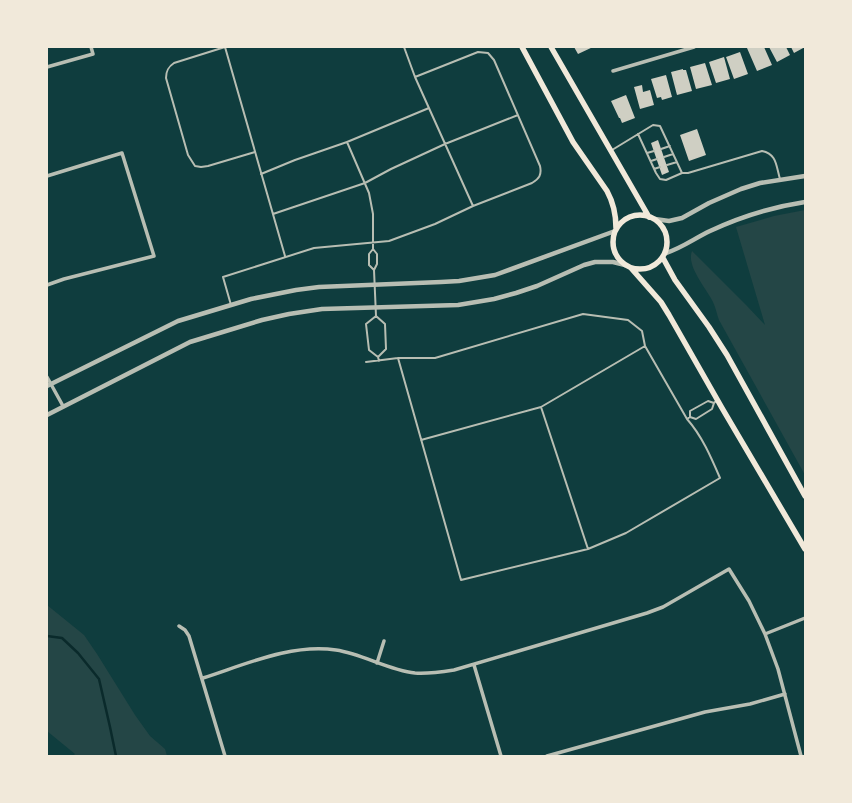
<svg xmlns="http://www.w3.org/2000/svg" width="852" height="803" viewBox="0 0 852 803" font-family="'Alegreya Sans',sans-serif">
  <style>
    .green { fill: #244646 }
    .lines { fill: none; stroke-linecap: round; stroke-linejoin: round }
    .stream { stroke: #0a2a2b; stroke-width: 2.5 }
    .building { fill: #cfcfc3 }
    .service { stroke: #b8beb3; stroke-width: 2 }
    .minor { stroke: #b8beb3; stroke-width: 3.5 }
    .tertiary { stroke: #b8beb3; stroke-width: 4.5 }
    .secondary { stroke: #f1e9da; stroke-width: 5.5 }
  </style>
  <rect width="100%" height="100%" fill="#0f3d3e"/>
  <path class="green" d="M 805,210 L 805,475 L 719,320 C 717,315 716,308 713,302 C 706,288 686,266 692,251 L 747,306 L 765,325 L 736,227 L 774,216 Z
    M 47,605 L 84,635 L 97,654 L 135,715 L 150,736 L 165,749 L 167,756 L 73,756 L 75,754 L 47,731 Z"/>
  <g class="lines">
    <path class="stream" d="M 47,636 L 62,638 L 78,653 L 99,679 L 110,727 L 116,756"/>
  </g>
  <path class="building" d="M 574,47 L 593,47 L 578,54 Z
    M 751,47 L 764,47 L 772,65 L 757,71 L 747,48 Z
    M 769,47 L 786,47 L 790,55 L 777,62 Z
    M 791,47 L 805,47 L 794,53 Z
    M 740,52 L 748,74 L 734,79 L 726,57 Z
    M 724,57 L 730,79 L 716,83 L 709,62 Z
    M 705,63 L 712,85 L 696,89 L 690,67 Z
    M 683,69 L 683,70 L 686,70 L 692,91 L 677,95 L 671,72 Z
    M 666,75 L 672,97 L 662,100 L 661,97 L 657,98 L 651,79 Z
    M 642,85 L 643,92 L 650,90 L 654,105 L 640,109 L 634,87 Z
    M 626,95 L 635,118 L 622,123 L 620,118 L 619,118 L 611,101 Z
    M 697,129 L 706,155 L 689,161 L 680,135 Z
    M 658,140 L 669,172 L 662,175 L 651,143 Z"/>
  <g class="lines">
    <path class="service" d="M 225,47 L 174,63 C 168,67 166,71 166,78 L 188,155 L 195,166 L 201,167 L 208,166 L 255,152
      M 225,47 L 285,256
      M 404,47 L 415,77 L 473,206
      M 638,134 L 656,173 L 660,179 L 666,180 L 682,173
      M 347,142 L 369,193 L 373,214 L 373,249 L 377,254 L 377,264 L 374,270 L 376,316 L 385,324 L 386,349 L 378,357
      M 661,149 L 670,146
      M 612,150 L 653,125 L 660,126 L 682,173 L 688,173 L 762,151 C 777,154 776,166 780,179
      M 647,153 L 654,151
      M 664,157 L 673,154
      M 651,161 L 657,159
      M 667,165 L 677,162
      M 654,169 L 660,167
      M 261,174 L 295,160 L 347,142 L 429,108
      M 273,214 L 365,183 L 391,169 L 445,144 L 518,115
      M 373,249 L 369,254 L 369,265 L 374,270
      M 231,305 L 223,277 L 314,248 L 389,241 L 435,224 L 473,206 L 532,183 C 539,179 542,175 540,166 L 494,60 L 488,53 L 478,52 L 415,77
      M 376,316 L 366,324 L 369,350 L 378,357 L 379,361
      M 366,362 L 398,358 L 435,358 L 583,314 L 628,320 L 642,331 L 645,346 L 687,419 C 702,436 711,457 720,478 L 626,533 L 588,549 L 461,580 L 398,358
      M 541,407 L 588,549
      M 690,417 L 690,411 L 708,401 L 714,403
      M 687,419 L 690,417 L 696,419 L 712,409 L 714,403 L 716,401
      M 421,440 L 541,407 L 645,346"/>
    <path class="minor" d="M 47,67 L 93,54 L 91,47
      M 613,71 L 694,47
      M 47,176 L 122,153 L 154,256 L 64,279 L 47,285
      M 47,377 L 63,406
      M 179,626 L 185,630 L 189,636 L 225,756
      M 765,634 L 805,618
      M 377,663 L 384,641
      M 474,665 L 501,756
      M 203,678 C 244,665 292,643 336,650 C 363,654 388,670 415,673 C 428,674 441,672 454,670 L 647,613 L 663,607 L 729,569 L 749,601 L 765,634 L 778,669 L 801,756
      M 547,756 L 705,712 L 750,704 L 785,694"/>
    <path class="tertiary" d="M 655,219 L 669,221 L 682,218 L 709,203 L 741,189 L 760,183 L 805,176
      M 666,253 C 682,248 695,238 710,231 C 740,217 772,207 805,202
      M 47,386 L 178,321 L 251,299 L 296,290 L 319,287 L 441,282 L 459,281 L 495,275 L 615,231
      M 47,415 L 190,342 L 262,320 L 289,314 L 322,309 L 458,305 L 494,299 L 516,293 L 537,286 L 584,265 L 595,262 L 613,262 L 625,265"/>
    <path class="secondary" d="M 522,47 L 573,142 L 607,191 C 613,202 616,215 616,228
      M 551,47 L 649,217
      M613 242a27 27 0 1 1 54 0a27 27 0 1 1-54 0Z
      M 663,258 L 675,280 L 709,327 L 727,355 L 805,496
      M 631,268 L 661,302 L 669,315 L 722,408 L 805,549"/>
  </g>
  <rect width="852" height="803" fill="none" stroke="#f1e9da" stroke-width="96"/>
</svg>
